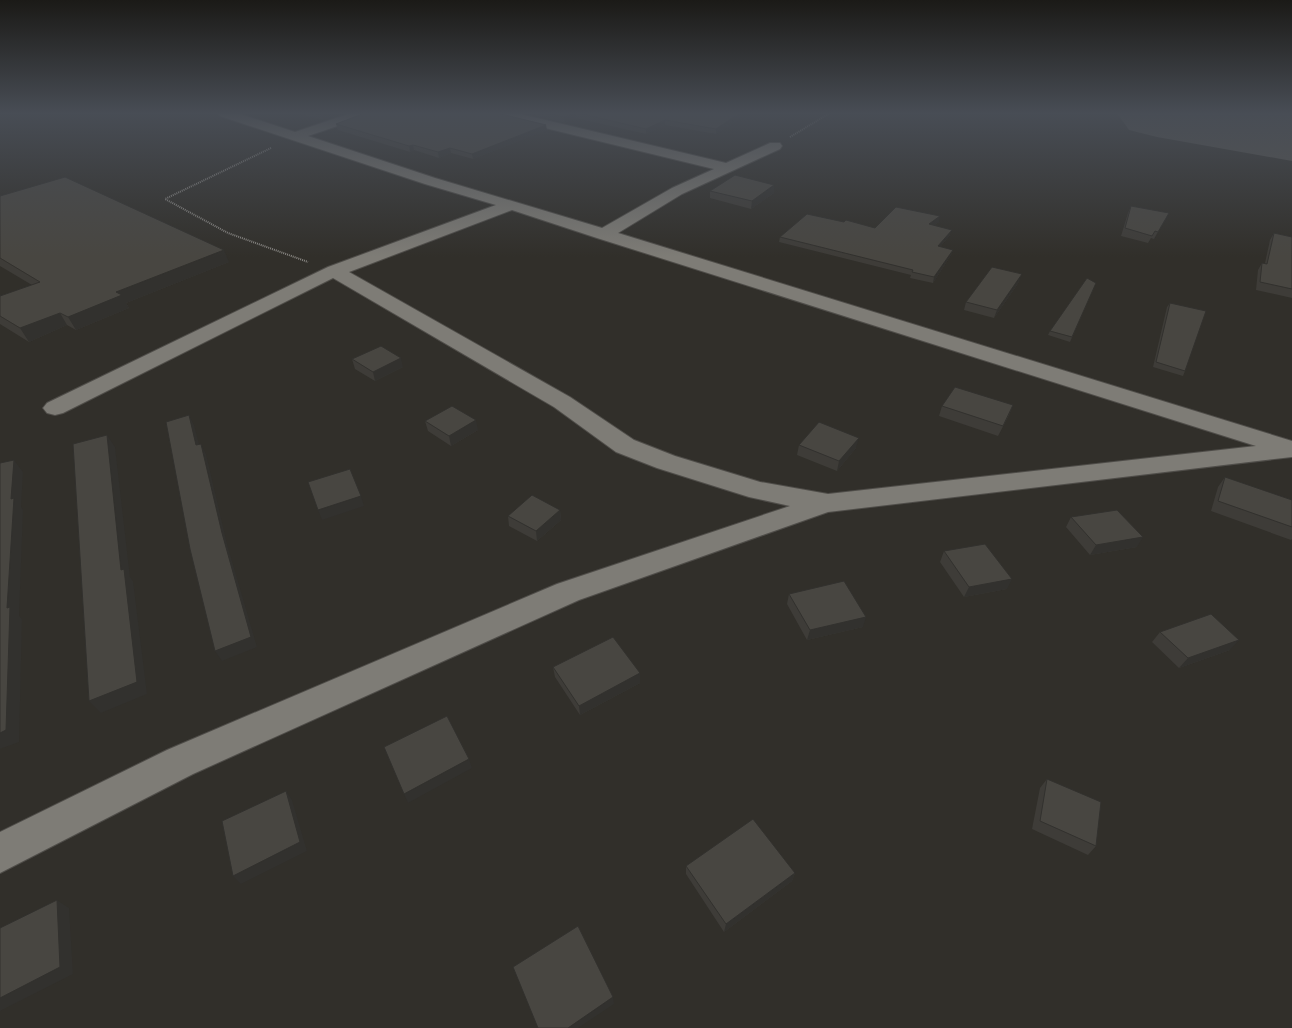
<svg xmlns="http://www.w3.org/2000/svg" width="1292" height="1028" viewBox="0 0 1292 1028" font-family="Poppins,sans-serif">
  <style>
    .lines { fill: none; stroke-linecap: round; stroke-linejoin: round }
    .runway { fill: #585651; fill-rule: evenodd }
    .minor-casing { stroke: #4f4d49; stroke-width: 2 }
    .path { stroke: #8b8985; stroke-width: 2; stroke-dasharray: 1 1; stroke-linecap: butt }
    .minor { fill: #7e7c76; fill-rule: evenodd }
    .wall { fill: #3e3c38 }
    .shaded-wall { fill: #32312e }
    .building { fill: #484641; stroke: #32312e }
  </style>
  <rect width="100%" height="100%" fill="#312f2a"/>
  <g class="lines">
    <path class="runway" d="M 1117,113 L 1292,113 L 1292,161 L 1157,137 L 1129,130 Z"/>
    <defs>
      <path id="minor" d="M 218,113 L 237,113 L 295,132 L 351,113 L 369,113 L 367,116 L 308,136 L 435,178 L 602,228 L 672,188 L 714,169 L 496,116 L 494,113 L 516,113 L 726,163 L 770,143 L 780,143 L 782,146 L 780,149 L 682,194 L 618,233 L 1292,441 L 1292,457 L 828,512 L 579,600 L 193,774 L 0,873 L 0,832 L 167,750 L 557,584 L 790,506 L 749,497 L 657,468 L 616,452 L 554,407 L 333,278 L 63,413 L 55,415 L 47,413 L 43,408 L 47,403 L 328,267 L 496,205 L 425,184 L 220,116 ZM 512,210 L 597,238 L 1256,446 L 828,494 L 760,482 L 675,456 L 634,440 L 570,397 L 349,272 Z"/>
    </defs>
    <use href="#minor" class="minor-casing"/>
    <path class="path" d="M 790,137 L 830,113
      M 271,148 L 165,199 L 228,233 L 308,262"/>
    <use href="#minor" class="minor"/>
  </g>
  <path class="wall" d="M 294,113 L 345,113 L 324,120 Z
    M 524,113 L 740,113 L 739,119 L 716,134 L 665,125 L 646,134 L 576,118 L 565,123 Z
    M 336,124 L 547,130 L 473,159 L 451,153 L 439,158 L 414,150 L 410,152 L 338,130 Z
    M 710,191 L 774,193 L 751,209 L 710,198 Z
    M 0,196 L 229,262 L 126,303 L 129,308 L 76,330 L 67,325 L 29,342 L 0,324 L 0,296 L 32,285 L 0,266 Z
    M 1131,206 L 1169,213 L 1154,239 L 1151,238 L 1148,243 L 1121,236 L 1128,213 Z
    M 939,222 L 933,226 L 950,235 L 940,247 L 953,250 L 951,255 L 933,283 L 910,278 L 911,275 L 779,242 L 780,237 Z
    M 1274,233 L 1292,237 L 1292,298 L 1256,290 L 1258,270 L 1262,263 L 1265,263 L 1270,240 Z
    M 1019,282 L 994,318 L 964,310 L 966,302 Z
    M 1096,283 L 1070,342 L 1048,335 L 1050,331 Z
    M 1170,303 L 1185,371 L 1183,376 L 1153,367 L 1167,307 Z
    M 352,359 L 403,367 L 375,381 L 355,369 Z
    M 1013,405 L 1009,415 L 998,436 L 939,416 L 942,406 Z
    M 425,421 L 478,430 L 451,446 L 428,431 Z
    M 799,445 L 856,448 L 837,471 L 797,455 Z
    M 1225,477 L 1292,500 L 1292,539 L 1291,540 L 1211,511 L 1218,487 Z
    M 560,510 L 561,520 L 537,541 L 509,526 L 508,516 Z
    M 1071,517 L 1137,547 L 1090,555 L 1066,527 Z
    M 944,551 L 1007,589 L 964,597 L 940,562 Z
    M 789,594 L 863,627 L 807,640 L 787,604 Z
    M 1160,632 L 1230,650 L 1179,668 L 1152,642 Z
    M 553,667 L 640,673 L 640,683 L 580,715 L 555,677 Z
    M 1047,779 L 1096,846 L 1088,855 L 1032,829 L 1040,788 Z
    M 686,866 L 795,873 L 792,881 L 724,932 L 686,874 Z"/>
  <path class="shaded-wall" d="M 328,113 L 345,113 L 324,120 L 322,115 Z
    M 576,113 L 576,118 L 565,123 L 564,117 Z
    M 740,113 L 739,119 L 716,134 L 716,129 Z
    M 665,120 L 665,125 L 646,134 L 646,129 Z
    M 546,125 L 547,130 L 473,159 L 472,154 Z
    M 413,145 L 414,150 L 410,152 L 409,146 Z
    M 450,148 L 451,153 L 439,158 L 438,152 Z
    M 774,185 L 774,193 L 751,209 L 752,201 Z
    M 1169,213 L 1166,220 L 1154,239 L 1158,232 Z
    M 940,216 L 939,222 L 927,230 L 929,224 Z
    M 952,230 L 950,235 L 936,252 L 938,246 Z
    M 224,250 L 229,262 L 126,303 L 129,308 L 76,330 L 68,317 L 116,292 Z
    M 953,250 L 951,255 L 933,283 L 934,277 Z
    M 1022,274 L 1019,282 L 994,318 L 997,310 Z
    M 60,313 L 67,325 L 29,342 L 20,328 Z
    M 401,358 L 403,367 L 375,381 L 373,372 Z
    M 189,415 L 194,425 L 202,455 L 196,445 Z
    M 476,420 L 478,430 L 451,446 L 449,436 Z
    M 107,435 L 115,447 L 130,577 L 133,581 L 147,694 L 101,713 L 89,701 L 121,570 Z
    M 859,438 L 856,448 L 837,471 L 839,461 Z
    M 201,444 L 206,454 L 227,544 L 257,647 L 222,661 L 215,651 L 222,533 Z
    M 14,460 L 23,472 L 21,507 L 23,510 L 19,616 L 22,619 L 19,742 L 0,749 L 0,733 L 7,608 L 11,499 Z
    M 361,496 L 364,506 L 322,520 L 318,510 Z
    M 560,510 L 561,520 L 537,541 L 536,531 Z
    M 1143,537 L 1137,547 L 1090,555 L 1096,545 Z
    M 1012,579 L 1007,589 L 964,597 L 969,587 Z
    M 866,617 L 863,627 L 807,640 L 810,630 Z
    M 1239,640 L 1230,650 L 1179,668 L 1188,658 Z
    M 640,673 L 640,683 L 580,715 L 579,706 Z
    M 469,759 L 472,768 L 408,803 L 404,794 Z
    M 286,791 L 292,800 L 307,851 L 241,884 L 233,876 Z
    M 795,873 L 792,881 L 724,932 L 726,924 Z
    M 57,900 L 69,908 L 73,974 L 0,1011 L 0,998 Z
    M 613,997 L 614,1004 L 578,1028 L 568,1028 Z"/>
  <path class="building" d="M 314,113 L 328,113 L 322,115 Z
    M 365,113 L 497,113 L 546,125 L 472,154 L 450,148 L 438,152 L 413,145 L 409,146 L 336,124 Z
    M 546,113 L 575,113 L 564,117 Z
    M 578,113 L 740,113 L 716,129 L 665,120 L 646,129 Z
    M 735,175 L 774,185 L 752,201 L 710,191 Z
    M 65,177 L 224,250 L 116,292 L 122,295 L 68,317 L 60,313 L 20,328 L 0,316 L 0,296 L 40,282 L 0,258 L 0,196 Z
    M 1131,206 L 1169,213 L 1158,232 L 1155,231 L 1152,236 L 1125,228 Z
    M 896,207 L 940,216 L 929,224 L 952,230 L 938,246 L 953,250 L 934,277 L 912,272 L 913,270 L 780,237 L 807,214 L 844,222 L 846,220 L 875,228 Z
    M 1274,233 L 1292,237 L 1292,289 L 1260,282 L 1262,263 L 1267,264 Z
    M 992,267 L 1022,274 L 997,310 L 966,302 Z
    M 1087,278 L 1096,283 L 1072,337 L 1050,331 Z
    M 1170,303 L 1206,311 L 1185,371 L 1156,362 Z
    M 381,346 L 401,358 L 373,372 L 352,359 Z
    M 955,387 L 1013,405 L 1003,426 L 942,406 Z
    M 452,406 L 476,420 L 449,436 L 425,421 Z
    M 189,415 L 196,445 L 201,444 L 222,533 L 251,637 L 215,651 L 190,549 L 166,422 Z
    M 819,422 L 859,438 L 839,461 L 799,445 Z
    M 107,435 L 121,570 L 124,569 L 137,682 L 89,701 L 73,444 Z
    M 14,460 L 11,499 L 14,498 L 7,608 L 10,607 L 6,730 L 0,733 L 0,463 Z
    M 350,469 L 361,496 L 318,510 L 308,482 Z
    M 1225,477 L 1292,500 L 1292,527 L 1218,501 Z
    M 532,495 L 560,510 L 536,531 L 508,516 Z
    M 1117,510 L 1143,537 L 1096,545 L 1071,517 Z
    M 985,544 L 1012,579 L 969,587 L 944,551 Z
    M 844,581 L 866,617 L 810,630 L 789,594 Z
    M 1211,614 L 1239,640 L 1188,658 L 1160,632 Z
    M 613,637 L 640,673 L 579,706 L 553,667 Z
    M 447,716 L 469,759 L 404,794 L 384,747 Z
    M 1047,779 L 1101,802 L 1096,846 L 1040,821 Z
    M 286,791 L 300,842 L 233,876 L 222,821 Z
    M 753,819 L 795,873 L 726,924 L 686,866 Z
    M 57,900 L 60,967 L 0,998 L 0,928 Z
    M 578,926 L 613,997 L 568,1028 L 538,1028 L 513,967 Z"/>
  <linearGradient id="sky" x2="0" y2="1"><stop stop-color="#1b1a17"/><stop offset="0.44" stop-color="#484d55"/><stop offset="1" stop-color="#484d55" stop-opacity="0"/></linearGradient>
  <rect width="1292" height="257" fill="url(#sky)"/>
</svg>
